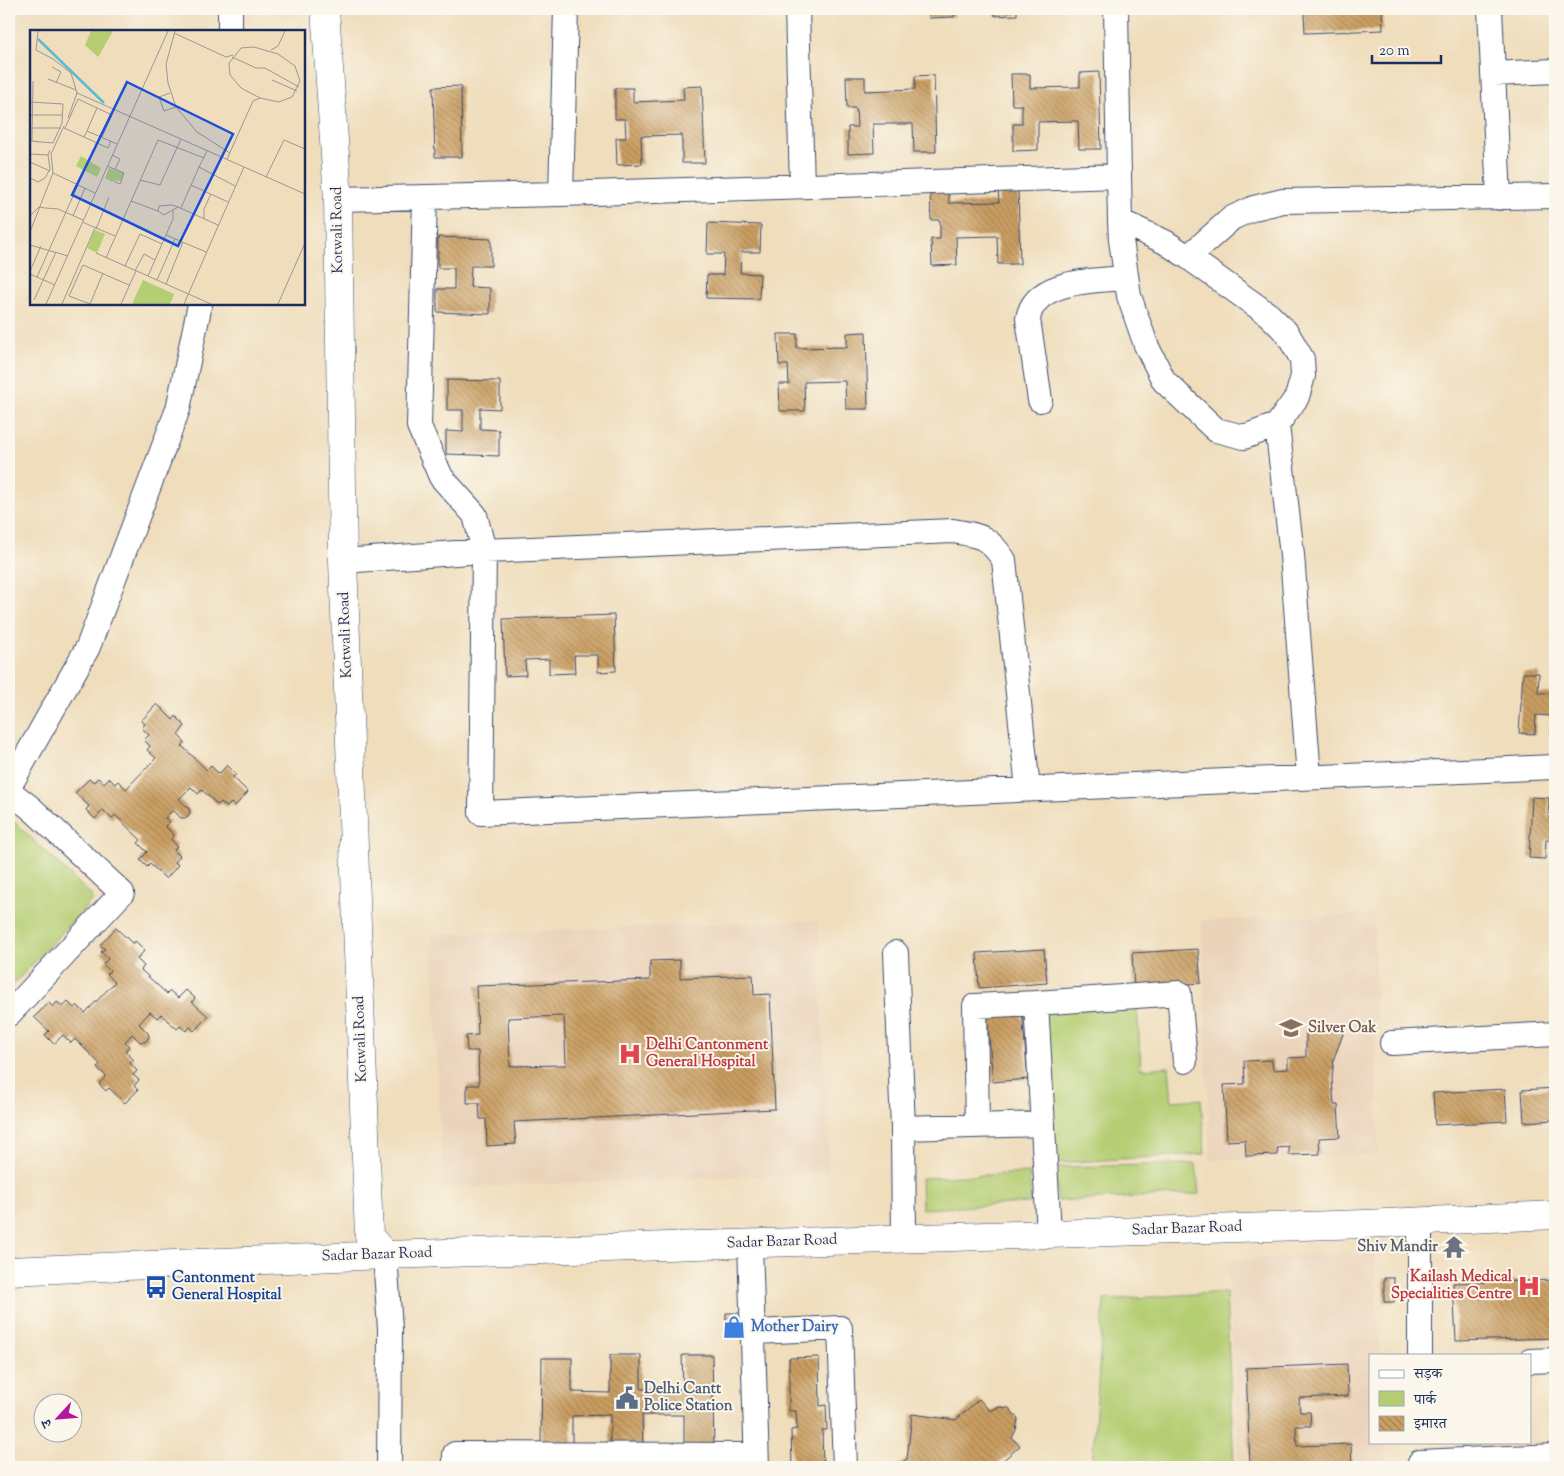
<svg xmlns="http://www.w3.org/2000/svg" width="1564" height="1476" viewBox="0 0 1564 1476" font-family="'Sorts Mill Goudy','Noto Serif Devanagari',serif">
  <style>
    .built { fill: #ead3b9 }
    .green { fill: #b5ce73; stroke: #687e68 }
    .building { fill: url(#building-back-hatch); fill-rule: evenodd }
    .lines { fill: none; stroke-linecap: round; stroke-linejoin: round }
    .minor-casing { stroke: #3b496c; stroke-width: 26 }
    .tertiary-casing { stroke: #3b496c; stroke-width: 29 }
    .minor { stroke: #fff; stroke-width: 24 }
    .tertiary { stroke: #fff; stroke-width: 28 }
    .labels { text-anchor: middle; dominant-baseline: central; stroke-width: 4; stroke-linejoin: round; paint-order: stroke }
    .street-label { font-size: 15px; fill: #1b2f5e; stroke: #fbf7ec }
    .education-label { font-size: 15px; font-weight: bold; fill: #785e54; stroke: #fbf7ec; text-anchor: start }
    .health-label { font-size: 15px; font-weight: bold; fill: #be3a42; stroke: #fbf7ec; text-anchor: start }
    .worship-label { font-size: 15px; font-weight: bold; fill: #5b616d; stroke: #fbf7ec; text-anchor: end }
    .transit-label { font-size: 15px; font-weight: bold; fill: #164399; stroke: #fbf7ec; text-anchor: start }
    .shop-label { font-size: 15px; font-weight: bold; fill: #366cbe; stroke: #fbf7ec; text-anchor: start }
    .service-label { font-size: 15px; font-weight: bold; fill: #4e5e75; stroke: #fbf7ec; text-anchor: start }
    .inset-river { fill: none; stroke: #57bcd6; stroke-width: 2.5 }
    .inset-road { fill: none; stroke: #9a9796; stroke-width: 1 }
    .view { fill: #1d4ed8; fill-opacity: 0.15; stroke: #1d4ed8; stroke-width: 2.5 }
    .inset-edge { fill: none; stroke: #1b2f5e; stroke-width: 2.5 }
  </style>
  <defs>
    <pattern id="building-back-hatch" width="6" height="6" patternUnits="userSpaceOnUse" patternTransform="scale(1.25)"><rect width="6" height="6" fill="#ca9e61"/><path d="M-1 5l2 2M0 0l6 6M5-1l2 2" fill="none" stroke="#a38153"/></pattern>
  </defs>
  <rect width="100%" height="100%" fill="#fbf7ec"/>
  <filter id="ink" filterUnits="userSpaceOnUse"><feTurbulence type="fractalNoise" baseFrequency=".02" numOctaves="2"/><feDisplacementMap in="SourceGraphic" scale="10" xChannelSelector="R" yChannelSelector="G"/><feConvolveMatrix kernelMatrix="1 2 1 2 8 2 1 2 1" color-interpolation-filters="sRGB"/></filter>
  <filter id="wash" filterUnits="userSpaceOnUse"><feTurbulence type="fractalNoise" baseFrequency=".0096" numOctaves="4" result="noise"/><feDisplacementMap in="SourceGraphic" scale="20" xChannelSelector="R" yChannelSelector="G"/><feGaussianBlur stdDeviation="1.12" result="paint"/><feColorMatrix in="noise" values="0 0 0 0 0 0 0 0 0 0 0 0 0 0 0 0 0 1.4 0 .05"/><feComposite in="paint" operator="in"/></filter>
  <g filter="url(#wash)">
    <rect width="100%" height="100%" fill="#efddbb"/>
    <path class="built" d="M 1374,914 L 1379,1155 L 1210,1160 L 1202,921 Z
      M 818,921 L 829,1173 L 443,1188 L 432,934 Z
      M 1374,1251 L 1380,1355 L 1370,1355 L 1370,1442 L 1386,1442 L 1387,1467 L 1240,1467 L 1227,1260 Z"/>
    <path class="green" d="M 9,817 L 94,898 L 9,989 Z
      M 1137,1005 L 1141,1069 L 1169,1067 L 1172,1101 L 1201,1099 L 1205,1154 L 1054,1163 L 1043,1011 Z
      M 1196,1164 L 1199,1194 L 1058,1201 L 1055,1167 Z
      M 1029,1173 L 1031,1203 L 922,1209 L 921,1178 Z
      M 1226,1292 L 1234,1467 L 1092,1467 L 1104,1300 Z"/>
    <g id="blocks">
      <path class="building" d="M 929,9 L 954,9 L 954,17 L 929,18 Z
        M 995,9 L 1017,9 L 1017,15 L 995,16 Z
        M 1331,9 L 1382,9 L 1383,30 L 1305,33 L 1304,12 L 1331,11 Z
        M 1099,72 L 1101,149 L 1079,149 L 1078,121 L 1038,122 L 1038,150 L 1013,151 L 1013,124 L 1022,124 L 1022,105 L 1012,105 L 1011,74 L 1030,74 L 1030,88 L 1080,87 L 1080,73 Z
        M 934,75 L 936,152 L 914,152 L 913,124 L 873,124 L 874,153 L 848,154 L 848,127 L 857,127 L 856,108 L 847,108 L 846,77 L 865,77 L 865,91 L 915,89 L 915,76 Z
        M 461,86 L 462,157 L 435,157 L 433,87 Z
        M 702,86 L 705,163 L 682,163 L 682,135 L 641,136 L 642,164 L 617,165 L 616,138 L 626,138 L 625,119 L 615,119 L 615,88 L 633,88 L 633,102 L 684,100 L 683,87 Z
        M 1553,140 L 1555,140 L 1555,167 L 1552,167 Z
        M 1018,187 L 1020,264 L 998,264 L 997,236 L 956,237 L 957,265 L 932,266 L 931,239 L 940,239 L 940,220 L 931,220 L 930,189 L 948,189 L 949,203 L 999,202 L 998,188 Z
        M 708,223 L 761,225 L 760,252 L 741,252 L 740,273 L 760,274 L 759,299 L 706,298 L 707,275 L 723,275 L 724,254 L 707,254 Z
        M 438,237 L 491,239 L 491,266 L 471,266 L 470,287 L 490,288 L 490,314 L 437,312 L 437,289 L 454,289 L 454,268 L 438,268 Z
        M 866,332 L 868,409 L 846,409 L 845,381 L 804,382 L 805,411 L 780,411 L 779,384 L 789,384 L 788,365 L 779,365 L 778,334 L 797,334 L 797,348 L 847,347 L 847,333 Z
        M 447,380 L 500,381 L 500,409 L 480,408 L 480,429 L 499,430 L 499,456 L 446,454 L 446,431 L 463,432 L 463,410 L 447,410 Z
        M 614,615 L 616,671 L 598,672 L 598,655 L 574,655 L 575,673 L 549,674 L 549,659 L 525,660 L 526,675 L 505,676 L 503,619 Z
        M 1523,673 L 1539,673 L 1538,693 L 1553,693 L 1553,674 L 1555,674 L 1555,735 L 1551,735 L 1552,716 L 1536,715 L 1535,734 L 1519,733 Z
        M 157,704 L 173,720 L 176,716 L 185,726 L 178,735 L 185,742 L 182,746 L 207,770 L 211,766 L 219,774 L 227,765 L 236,774 L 233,777 L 248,792 L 235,806 L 231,803 L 227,807 L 221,802 L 218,805 L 202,790 L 198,794 L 191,787 L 179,799 L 189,809 L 190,813 L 186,818 L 181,818 L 173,810 L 165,818 L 170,822 L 165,826 L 174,835 L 171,839 L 177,846 L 174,850 L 180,856 L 175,862 L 178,865 L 166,879 L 150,864 L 147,867 L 140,860 L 147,852 L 138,843 L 141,840 L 115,815 L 112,819 L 103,810 L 95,819 L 86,810 L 89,806 L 75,793 L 89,779 L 94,782 L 98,778 L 104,783 L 109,778 L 115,784 L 118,781 L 126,789 L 156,758 L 147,750 L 150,746 L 144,740 L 149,735 L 142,728 L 145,724 L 141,721 Z
        M 1532,797 L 1549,798 L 1548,817 L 1555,818 L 1555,840 L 1546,840 L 1545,859 L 1529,858 Z
        M 116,928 L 133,944 L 135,941 L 145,950 L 137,959 L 144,966 L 141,970 L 167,994 L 170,991 L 178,998 L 186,990 L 195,998 L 192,1002 L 208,1016 L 194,1031 L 190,1027 L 186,1031 L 180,1026 L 177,1029 L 161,1014 L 157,1018 L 150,1012 L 139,1024 L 148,1033 L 149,1037 L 145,1042 L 140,1042 L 132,1034 L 125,1042 L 129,1046 L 125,1051 L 134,1060 L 130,1063 L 137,1071 L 133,1075 L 139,1080 L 134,1086 L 138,1090 L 125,1103 L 109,1088 L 106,1091 L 99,1084 L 106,1076 L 97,1068 L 100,1064 L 75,1039 L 71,1043 L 63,1035 L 54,1044 L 45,1035 L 49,1031 L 34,1017 L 49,1003 L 53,1007 L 57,1002 L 63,1007 L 68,1002 L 74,1008 L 77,1005 L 85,1013 L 115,982 L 107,974 L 110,971 L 103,964 L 108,959 L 101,952 L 105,949 L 100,945 Z
        M 1044,949 L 1047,983 L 979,988 L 977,953 Z
        M 1198,949 L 1201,983 L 1134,988 L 1132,953 Z
        M 680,960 L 680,978 L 753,975 L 754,995 L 770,994 L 775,1109 L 514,1122 L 516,1144 L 487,1146 L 486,1119 L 480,1119 L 479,1103 L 467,1103 L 467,1085 L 479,1085 L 478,1051 L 467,1051 L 466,1036 L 478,1035 L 476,986 L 650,980 L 650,961 ZM 564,1016 L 566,1065 L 510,1066 L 508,1018 Z
        M 1022,1012 L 1028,1079 L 993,1082 L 987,1015 Z
        M 1339,1030 L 1343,1034 L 1334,1058 L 1332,1078 L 1334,1105 L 1338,1105 L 1340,1137 L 1319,1138 L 1320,1154 L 1289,1155 L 1289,1147 L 1277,1148 L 1278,1155 L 1246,1156 L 1245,1140 L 1227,1141 L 1224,1085 L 1245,1084 L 1244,1061 L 1272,1060 L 1273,1070 L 1288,1069 L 1288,1058 L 1306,1057 L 1306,1031 Z
        M 1555,1088 L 1555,1120 L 1524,1122 L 1522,1090 Z
        M 1505,1089 L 1507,1121 L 1435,1125 L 1433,1093 Z
        M 1384,1278 L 1394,1278 L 1394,1302 L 1384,1302 Z
        M 1555,1280 L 1555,1338 L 1456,1341 L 1453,1283 Z
        M 726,1313 L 740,1313 L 740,1330 L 726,1330 Z
        M 610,1355 L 641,1355 L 641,1389 L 683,1389 L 682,1355 L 712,1355 L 714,1447 L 684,1446 L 684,1415 L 642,1415 L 643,1446 L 610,1445 L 610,1415 L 572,1416 L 572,1446 L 541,1446 L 542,1358 L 572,1358 L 572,1392 L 610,1393 Z
        M 819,1357 L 820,1406 L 826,1405 L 827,1430 L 822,1430 L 823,1467 L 792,1467 L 791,1430 L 797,1429 L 796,1411 L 789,1411 L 789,1358 Z
        M 1347,1364 L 1348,1396 L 1299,1398 L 1300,1412 L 1310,1412 L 1311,1426 L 1296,1426 L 1297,1446 L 1351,1444 L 1352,1467 L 1250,1467 L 1246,1368 Z
        M 979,1399 L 990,1411 L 999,1407 L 1009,1408 L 1018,1419 L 1016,1430 L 1012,1438 L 1020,1446 L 995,1467 L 894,1467 L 907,1459 L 912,1414 L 956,1420 Z"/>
    </g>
  </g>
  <g filter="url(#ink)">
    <use href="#blocks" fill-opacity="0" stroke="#3b496c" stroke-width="1"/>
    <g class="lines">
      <defs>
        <path id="minor" d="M 566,9 L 561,194 L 1119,176
          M 797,9 L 802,186
          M 1116,9 L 1119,176 L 1120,221 L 1121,240 L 1129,296 L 1146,345 L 1164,381 L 1216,430 L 1244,437 L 1277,425 L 1297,397 L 1303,376 L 1302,359 L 1287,333 L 1269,315 L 1188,257 L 1165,242 L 1120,221
          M 1490,9 L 1499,198
          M 230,31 L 230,9
          M 1493,74 L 1555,71
          M 425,197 L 419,426 L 441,477 L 475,515 L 484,551 L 481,813 L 1555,767
          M 338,199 L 561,194
          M 1188,257 L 1232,218 L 1254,208 L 1283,201 L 1555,196
          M 1040,400 L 1028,319 C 1034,279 1094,281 1126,278
          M 1277,425 L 1292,555 L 1309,777
          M 343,561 L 484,551 L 953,531 C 980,536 987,535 1004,560 L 1028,789
          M 9,787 L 88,647 L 178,409 L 200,304
          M 9,791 L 32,809 L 122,893 L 9,1014
          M 896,953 L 903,1128
          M 1392,1043 L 1555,1034
          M 977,1126 L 975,1006 L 1036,1003
          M 1420,1222 L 1420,1355
          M 1049,1233 L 1036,1003 L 1179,993 L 1185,1061
          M 904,1238 L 903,1128 L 1043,1124
          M 750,1243 L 757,1467
          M 385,1255 L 390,1329 L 389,1467
          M 754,1332 L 840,1328 L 845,1467
          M 1530,1361 L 1555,1360
          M 1420,1462 L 1555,1456
          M 455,1467 L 455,1454 L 756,1455"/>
        <path id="tertiary" d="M 325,9 L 338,199 L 343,561 L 369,1236 L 385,1255
          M 9,1271 L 385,1255 L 1365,1224 L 1555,1215"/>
      </defs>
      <use href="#minor" class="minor-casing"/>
      <use href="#tertiary" class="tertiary-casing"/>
      <use href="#minor" class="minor"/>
      <use href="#tertiary" class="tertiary"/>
    </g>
  </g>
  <defs>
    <symbol id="school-bare" viewBox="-9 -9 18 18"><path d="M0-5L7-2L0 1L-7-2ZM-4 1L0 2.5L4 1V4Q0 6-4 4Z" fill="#8d6e63" stroke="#fbf7ec" stroke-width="2.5" paint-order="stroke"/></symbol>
    <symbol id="hospital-bare" viewBox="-9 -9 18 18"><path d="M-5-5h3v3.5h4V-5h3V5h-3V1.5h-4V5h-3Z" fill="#e0444e" stroke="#fbf7ec" stroke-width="2.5" paint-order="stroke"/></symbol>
    <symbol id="temple-bare" viewBox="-9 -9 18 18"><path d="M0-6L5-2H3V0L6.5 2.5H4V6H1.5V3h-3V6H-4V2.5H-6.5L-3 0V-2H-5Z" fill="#6b7280" stroke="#fbf7ec" stroke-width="2.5" paint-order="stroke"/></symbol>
    <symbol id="bus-bare" viewBox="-9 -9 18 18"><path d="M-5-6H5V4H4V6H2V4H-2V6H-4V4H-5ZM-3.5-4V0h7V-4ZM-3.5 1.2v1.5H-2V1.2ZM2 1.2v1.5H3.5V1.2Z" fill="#1a4fb4" stroke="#fbf7ec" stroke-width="2.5" paint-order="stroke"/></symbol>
    <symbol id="shop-bare" viewBox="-9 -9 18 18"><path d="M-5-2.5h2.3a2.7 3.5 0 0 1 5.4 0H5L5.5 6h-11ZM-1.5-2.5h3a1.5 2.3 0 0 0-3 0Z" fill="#3f7fe0" stroke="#fbf7ec" stroke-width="2.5" paint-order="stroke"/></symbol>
    <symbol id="civic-bare" viewBox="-9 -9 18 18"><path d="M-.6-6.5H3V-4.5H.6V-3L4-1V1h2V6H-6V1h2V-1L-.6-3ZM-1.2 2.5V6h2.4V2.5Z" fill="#5c6f8a" stroke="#fbf7ec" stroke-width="2.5" paint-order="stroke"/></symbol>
  </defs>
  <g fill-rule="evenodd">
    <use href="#school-bare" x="1275" y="1012" width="32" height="32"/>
    <use href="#hospital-bare" x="614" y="1038" width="32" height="32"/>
    <use href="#temple-bare" x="1438" y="1231" width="32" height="32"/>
    <use href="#hospital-bare" x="1513" y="1270" width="32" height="32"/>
    <use href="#bus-bare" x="140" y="1271" width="32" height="32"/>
    <use href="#shop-bare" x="718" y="1311" width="32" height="32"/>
    <use href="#civic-bare" x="611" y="1382" width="32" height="32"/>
  </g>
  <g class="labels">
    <g class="street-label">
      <text transform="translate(338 230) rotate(-91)">Kotwali Road</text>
      <text transform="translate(346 635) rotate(-92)">Kotwali Road</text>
      <text transform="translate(361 1039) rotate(-92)">Kotwali Road</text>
      <text transform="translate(1187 1229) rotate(-2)">Sadar Bazar Road</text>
      <text transform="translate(782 1242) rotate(-2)">Sadar Bazar Road</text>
      <text transform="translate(377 1255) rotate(-2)">Sadar Bazar Road</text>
    </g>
    <g class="education-label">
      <text x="1308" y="1028">Silver Oak</text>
    </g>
    <g class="health-label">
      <text x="646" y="1045">Delhi Cantonment<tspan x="646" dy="17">General Hospital</tspan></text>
      <text x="1512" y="1277" text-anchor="end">Kailash Medical<tspan x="1512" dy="17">Specialities Centre</tspan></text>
    </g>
    <g class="worship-label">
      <text x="1438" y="1247">Shiv Mandir</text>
    </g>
    <g class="transit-label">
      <text x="172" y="1278">Cantonment<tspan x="172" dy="17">General Hospital</tspan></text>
    </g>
    <g class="shop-label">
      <text x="751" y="1327">Mother Dairy</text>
    </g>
    <g class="service-label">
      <text x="644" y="1389">Delhi Cantt<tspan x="644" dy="17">Police Station</tspan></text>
    </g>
  </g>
  <g transform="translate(30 30)">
    <rect width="275" height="275" fill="#efddbb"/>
    <path d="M 61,1 L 83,1 L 68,27 L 55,15 ZM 51,126 L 71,138 L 67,147 L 46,136 ZM 79,138 L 94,143 L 91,150 L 82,152 L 75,148 ZM 65,200 L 75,204 L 67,223 L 57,218 ZM 113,250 L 144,264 L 140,274 L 102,274 Z" fill="#b5ce73"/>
    <path class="inset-river" d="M 8,9 L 74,73"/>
    <path class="inset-road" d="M 8,1 L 6,20 L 23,29 L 41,43 L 47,63 L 275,164M 145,1 L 136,34 L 138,53 L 146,77 L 167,102 L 200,123M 144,3 L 196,27 L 203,25M 241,20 L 248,16 L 255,1M 202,27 L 226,38 L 235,38 L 269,57M 22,37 L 31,42 L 26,53M 18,49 L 46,60M 242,50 L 267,61M 140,63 L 129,67 L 134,81 L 146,77M 0,72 L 33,74 L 32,93 L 23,113 L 0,111M 1,85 L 32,85M 38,88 L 47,63M 1,98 L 31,98M 34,98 L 54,107 L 57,101 L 87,114M 35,98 L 48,69 L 82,85 L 72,107M 57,101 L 67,78M 54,107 L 78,118 L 81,111M 2,111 L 3,51M 0,124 L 18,125M 82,125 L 90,129 L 85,139M 197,129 L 223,71 L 230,68 L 249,72 L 262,67 L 270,51 L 265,36 L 248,24 L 224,17 L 211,18 L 199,33 L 200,45 L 211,58 L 230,68M 0,132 L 20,141M 77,136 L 94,143 L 90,154 L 85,152M 169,137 L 177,121M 23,143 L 21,124 L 34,96M 236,147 L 254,110 L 275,119M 0,148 L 8,152 L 15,148 L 20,139 L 18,125 L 20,120M 110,150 L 130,155 L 151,109M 161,155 L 198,172M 101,171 L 128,181M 148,177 L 134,185 L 128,181 L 129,176 L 142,175 L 148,177 L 188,195M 151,178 L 169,137 L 205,156M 0,186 L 9,177 L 15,178 L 28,179 L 53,190M 43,186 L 55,158M 174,189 L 174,179 L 181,164M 52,192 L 85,206M 66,199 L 79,167M 0,202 L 23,143 L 65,163M 136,205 L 176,222M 0,215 L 38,226M 66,223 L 181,274M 76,228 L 128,110 L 174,128M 95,236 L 110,204 L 132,214M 0,241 L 11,216M 105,241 L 114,224 L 125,230M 0,244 L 25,255M 118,246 L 143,189 L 143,180M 7,247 L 48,155M 127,250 L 145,209M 136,254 L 153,212M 4,270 L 26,222M 16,274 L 138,1M 32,274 L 65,198M 60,274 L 39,266 L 53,235 L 99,255M 60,274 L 73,243M 91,274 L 106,241M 154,274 L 214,137M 248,274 L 275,213"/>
    <path class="view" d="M 97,52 L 203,104 L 148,216 L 42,165 Z"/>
    <rect width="275" height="275" class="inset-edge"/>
  </g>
  <rect width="1564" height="1476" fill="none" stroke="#fbf7ec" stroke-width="30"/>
  <rect x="1369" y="1354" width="162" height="90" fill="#fbf7ec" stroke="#a1a7b3"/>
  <rect x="1379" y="1370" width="25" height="8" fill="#ffffff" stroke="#a1a7b3"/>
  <text x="1414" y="1378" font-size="15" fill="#1b2f5e">सड़क</text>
  <rect x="1379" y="1391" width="25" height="15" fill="#b5ce73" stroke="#a1a7b3"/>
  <text x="1414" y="1404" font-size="15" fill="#1b2f5e">पार्क</text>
  <rect x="1379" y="1416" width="25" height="15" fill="url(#building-back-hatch)" stroke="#a1a7b3"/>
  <text x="1414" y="1428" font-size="15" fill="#1b2f5e">इमारत</text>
  <g transform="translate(58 1418) rotate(244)"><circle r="24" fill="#fbf7ec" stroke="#a1a7b3"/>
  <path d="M0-4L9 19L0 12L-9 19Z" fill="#b5179e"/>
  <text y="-8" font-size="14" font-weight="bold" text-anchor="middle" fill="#1b2f5e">उ</text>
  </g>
  <path d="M1372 55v8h69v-8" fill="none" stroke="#1b2f5e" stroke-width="2.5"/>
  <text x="1379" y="55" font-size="15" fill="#1b2f5e" stroke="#fbf7ec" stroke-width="4" paint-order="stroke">20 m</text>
</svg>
